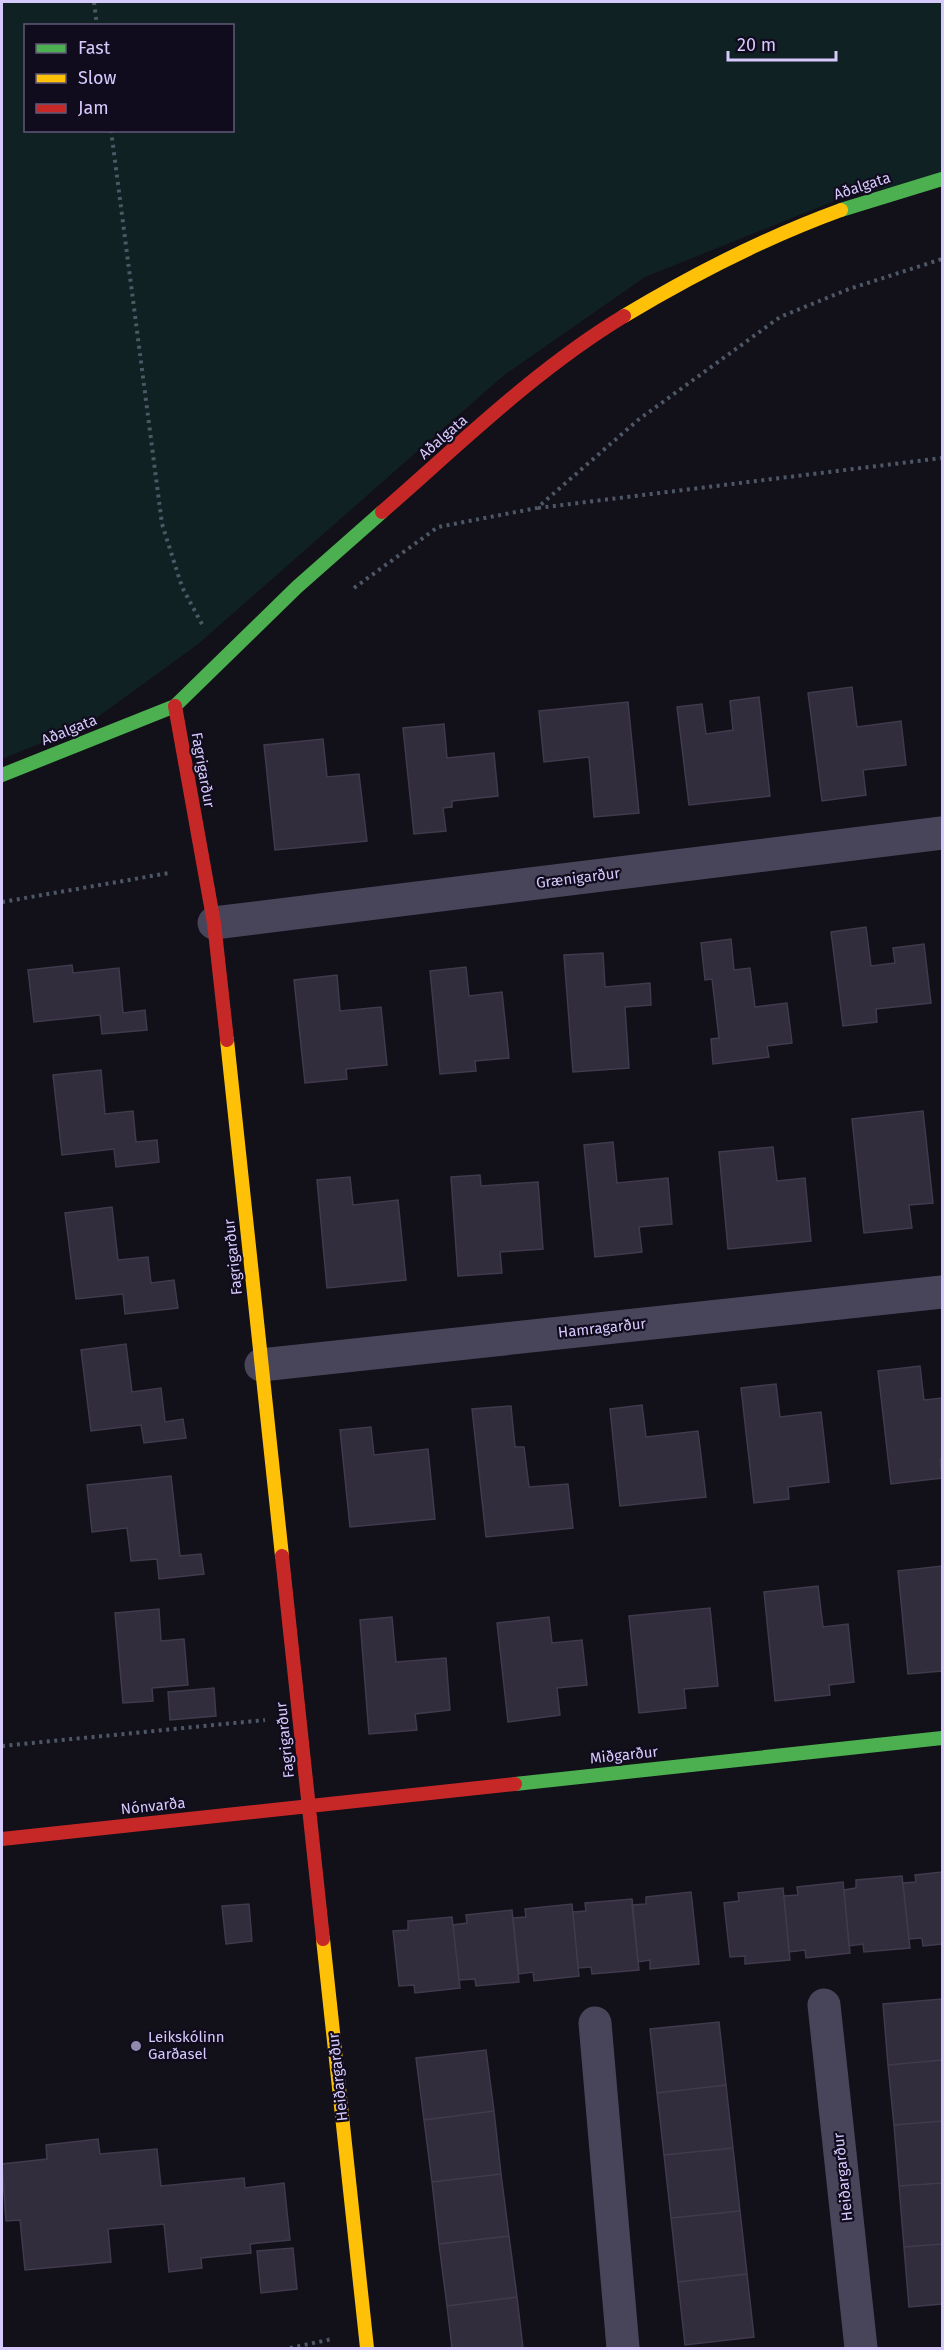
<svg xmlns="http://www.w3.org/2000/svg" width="944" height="2350" viewBox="0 0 944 2350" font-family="'Fira Sans',sans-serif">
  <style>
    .green { fill: #102124; fill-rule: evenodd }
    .building { fill: #312d3c; stroke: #403a4d; stroke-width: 1.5 }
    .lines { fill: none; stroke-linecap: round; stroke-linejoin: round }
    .path { stroke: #4d5766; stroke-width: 4; stroke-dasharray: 3 4.5; stroke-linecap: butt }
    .street { stroke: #48455a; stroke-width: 33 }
    .fast { stroke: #4caf50; stroke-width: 14 }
    .slow { stroke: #ffc107; stroke-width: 14 }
    .jam { stroke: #c62828; stroke-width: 14 }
    .poi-dot { fill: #9189ad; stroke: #110c1d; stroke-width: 2 }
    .labels { text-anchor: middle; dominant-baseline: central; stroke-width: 4.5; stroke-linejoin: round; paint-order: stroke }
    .street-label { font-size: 15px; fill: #d6cafd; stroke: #110c1d }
    .poi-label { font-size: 15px; fill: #d6cafd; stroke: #110c1d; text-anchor: start }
  </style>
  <rect width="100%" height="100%" fill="#121019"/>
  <path class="green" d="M 2,2 L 942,2 L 942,177 L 847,196 L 645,277 L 503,376 L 197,645 L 88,724 L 2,759 ZM 26,26 L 232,26 L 232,130 L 26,130 Z"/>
  <path class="building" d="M 852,687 L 857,727 L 901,721 L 906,765 L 863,770 L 866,795 L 822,801 L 808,693 Z
    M 759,697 L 770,796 L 689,805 L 677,707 L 702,704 L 706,734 L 733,730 L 730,701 Z
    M 628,702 L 639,813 L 594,817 L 589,757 L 544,762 L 539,711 Z
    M 444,724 L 447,758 L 494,753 L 498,796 L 452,801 L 452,807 L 443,808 L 446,831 L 414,834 L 403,728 Z
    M 323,739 L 327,777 L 359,774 L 367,841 L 275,850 L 264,745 Z
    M 866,927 L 871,966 L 895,963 L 893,948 L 924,944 L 931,1003 L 876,1009 L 877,1022 L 843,1026 L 831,932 Z
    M 731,939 L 734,970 L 750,968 L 755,1007 L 787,1003 L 792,1043 L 767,1046 L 769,1057 L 713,1064 L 711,1039 L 719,1038 L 712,979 L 705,980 L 701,943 Z
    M 603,953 L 605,987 L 650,983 L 651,1005 L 625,1007 L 629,1068 L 573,1072 L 564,955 Z
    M 72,965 L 73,973 L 119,968 L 123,1013 L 145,1010 L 147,1030 L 102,1034 L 100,1015 L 34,1022 L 28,970 Z
    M 466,967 L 469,996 L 502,992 L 509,1058 L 475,1061 L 476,1071 L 440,1074 L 430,971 Z
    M 337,975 L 340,1011 L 381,1007 L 387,1065 L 346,1069 L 347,1079 L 305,1083 L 294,980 Z
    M 101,1070 L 105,1114 L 133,1111 L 136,1142 L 157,1140 L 159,1162 L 116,1167 L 114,1149 L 62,1155 L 53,1075 Z
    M 923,1111 L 933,1203 L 909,1205 L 912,1228 L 864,1233 L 852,1119 Z
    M 613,1142 L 617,1183 L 668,1178 L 672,1224 L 639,1227 L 642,1252 L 595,1257 L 584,1145 Z
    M 773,1147 L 777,1181 L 805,1178 L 811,1241 L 728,1249 L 719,1152 Z
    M 480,1175 L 481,1186 L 538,1182 L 543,1249 L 500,1252 L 502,1273 L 458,1276 L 451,1177 Z
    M 350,1177 L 353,1205 L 398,1200 L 406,1280 L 327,1288 L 317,1180 Z
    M 112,1207 L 118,1260 L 148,1257 L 151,1283 L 174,1280 L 178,1308 L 125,1314 L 123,1294 L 76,1299 L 65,1213 Z
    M 126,1344 L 132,1392 L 161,1388 L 165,1422 L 183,1419 L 186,1438 L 144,1443 L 141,1425 L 91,1431 L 81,1350 Z
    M 920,1366 L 924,1400 L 942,1398 L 942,1459 L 940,1459 L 942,1478 L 891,1484 L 878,1371 Z
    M 776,1384 L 780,1417 L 821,1412 L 829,1482 L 788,1487 L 789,1499 L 754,1503 L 741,1388 Z
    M 642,1405 L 646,1437 L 698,1431 L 706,1497 L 620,1506 L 610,1409 Z
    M 511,1406 L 515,1447 L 524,1447 L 529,1487 L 568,1484 L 573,1528 L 486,1537 L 472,1409 Z
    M 371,1427 L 374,1455 L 428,1449 L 435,1519 L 350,1527 L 340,1430 Z
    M 171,1476 L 180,1556 L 201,1554 L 204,1574 L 159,1579 L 157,1559 L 131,1561 L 127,1528 L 92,1532 L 87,1485 Z
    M 942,1566 L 942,1671 L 908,1674 L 898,1571 Z
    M 818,1586 L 823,1627 L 848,1624 L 854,1682 L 829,1685 L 830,1695 L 775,1701 L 764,1592 Z
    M 710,1608 L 718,1686 L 684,1689 L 686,1708 L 639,1713 L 629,1616 Z
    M 159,1609 L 161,1641 L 184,1639 L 188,1685 L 152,1688 L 153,1701 L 123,1703 L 115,1613 Z
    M 392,1617 L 396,1662 L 446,1658 L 450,1710 L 415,1714 L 417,1730 L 369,1734 L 360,1620 Z
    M 549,1617 L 552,1643 L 582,1640 L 587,1685 L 557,1688 L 560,1715 L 508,1722 L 497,1623 Z
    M 214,1688 L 216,1716 L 170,1720 L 168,1692 Z
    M 942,1872 L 942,1944 L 923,1946 L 922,1938 L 909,1939 L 903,1883 L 916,1882 L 915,1875 Z
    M 902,1876 L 910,1948 L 864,1952 L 863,1944 L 849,1946 L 844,1890 L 856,1888 L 856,1880 Z
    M 843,1882 L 850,1953 L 806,1958 L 805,1950 L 789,1952 L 784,1896 L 798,1895 L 797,1887 Z
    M 783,1888 L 790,1960 L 745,1964 L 745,1956 L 730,1957 L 724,1903 L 739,1901 L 738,1893 Z
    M 691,1892 L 699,1964 L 650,1969 L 650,1960 L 638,1962 L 632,1905 L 646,1904 L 646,1897 Z
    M 632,1899 L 639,1970 L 592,1974 L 591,1967 L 578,1968 L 573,1912 L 586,1911 L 585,1903 Z
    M 249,1904 L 252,1941 L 226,1944 L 222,1906 Z
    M 572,1904 L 579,1976 L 534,1981 L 533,1972 L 519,1974 L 513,1918 L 526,1917 L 525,1909 Z
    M 512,1910 L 519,1982 L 476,1986 L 475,1979 L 459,1980 L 453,1925 L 467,1923 L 466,1915 Z
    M 452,1917 L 460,1988 L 415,1993 L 414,1985 L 399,1986 L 393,1931 L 408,1930 L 408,1921 Z
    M 942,1999 L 942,2060 L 888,2065 L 883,2004 Z
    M 719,2022 L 726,2085 L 657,2093 L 650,2029 Z
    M 486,2050 L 494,2111 L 424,2120 L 416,2058 Z
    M 942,2060 L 942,2121 L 894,2125 L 888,2065 Z
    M 726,2085 L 733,2148 L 664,2155 L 657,2093 Z
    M 494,2111 L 501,2174 L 432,2182 L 424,2120 Z
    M 942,2121 L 942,2183 L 899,2186 L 894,2125 Z
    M 98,2139 L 100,2154 L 157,2149 L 161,2186 L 244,2178 L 245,2188 L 284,2183 L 290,2240 L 250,2244 L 251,2253 L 201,2258 L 202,2268 L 169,2272 L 164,2224 L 108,2229 L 111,2262 L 25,2270 L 20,2220 L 6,2221 L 2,2164 L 47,2159 L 46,2145 Z
    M 733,2148 L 740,2211 L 671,2218 L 664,2155 Z
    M 501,2174 L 509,2236 L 439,2244 L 432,2182 Z
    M 942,2183 L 942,2244 L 904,2247 L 899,2186 Z
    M 740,2211 L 747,2274 L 678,2282 L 671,2218 Z
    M 509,2236 L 517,2297 L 447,2306 L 439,2244 Z
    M 942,2244 L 942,2304 L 909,2307 L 904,2247 Z
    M 293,2248 L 297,2289 L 261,2293 L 257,2251 Z
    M 747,2274 L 754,2337 L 685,2345 L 678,2282 Z
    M 517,2297 L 523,2348 L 452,2348 L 447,2306 Z"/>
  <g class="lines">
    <path class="path" d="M 94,2 L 97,26
      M 111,130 L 162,524 L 182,587 L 204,628
      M 538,508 L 942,458
      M 354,588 L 438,527 L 537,508 L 638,420 L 780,317 L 849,289 L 942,259
      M 2,902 L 169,873
      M 2,1746 L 265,1720
      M 290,2348 L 332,2339"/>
    <path class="street" d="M 214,923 L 942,833
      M 261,1365 L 942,1292
      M 824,2005 L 861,2348
      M 595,2023 L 623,2348"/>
    <path class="fast" d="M 841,210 L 942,179
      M 2,775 L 175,706 L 297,587 L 382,512
      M 515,1784 L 942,1738"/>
    <path class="slow" d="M 624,316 C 694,274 764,238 841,210
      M 227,1040 L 282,1556
      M 323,1939 L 367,2348"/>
    <path class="jam" d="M 382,512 C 460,444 535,370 624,316
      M 175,706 L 214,923 L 227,1040
      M 282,1556 L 323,1939
      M 2,1839 L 515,1784"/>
  </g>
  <circle class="poi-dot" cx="136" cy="2046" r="6"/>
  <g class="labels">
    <g class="street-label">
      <text transform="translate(862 186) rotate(-18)">Aðalgata</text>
      <text transform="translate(443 437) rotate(-41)">Aðalgata</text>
      <text transform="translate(69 730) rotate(-22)">Aðalgata</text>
      <text transform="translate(203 770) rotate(80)">Fagrigarður</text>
      <text transform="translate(578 878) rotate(-7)">Grænigarður</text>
      <text transform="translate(233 1257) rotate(-96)">Fagrigarður</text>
      <text transform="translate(602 1328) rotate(-6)">Hamragarður</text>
      <text transform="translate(285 1740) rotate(-96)">Fagrigarður</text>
      <text transform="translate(624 1755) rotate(-6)">Miðgarður</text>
      <text transform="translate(153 1806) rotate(-6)">Nónvarða</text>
      <text transform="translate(338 2077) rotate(-96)">Heiðargarður</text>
      <text transform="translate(843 2177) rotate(-96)">Heiðargarður</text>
    </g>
    <g class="poi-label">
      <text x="148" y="2037">Leikskólinn<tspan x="148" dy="17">Garðasel</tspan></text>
    </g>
  </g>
  <rect width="944" height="2350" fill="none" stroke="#d6cafd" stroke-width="6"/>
  <rect x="24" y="24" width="210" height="108" fill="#110c1d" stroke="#605877" stroke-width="1.5"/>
  <rect x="36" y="44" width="30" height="9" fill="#4caf50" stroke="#605877" stroke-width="1.5"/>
  <text x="78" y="54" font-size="18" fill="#d6cafd">Fast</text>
  <rect x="36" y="74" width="30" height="9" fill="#ffc107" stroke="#605877" stroke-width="1.5"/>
  <text x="78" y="84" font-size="18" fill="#d6cafd">Slow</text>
  <rect x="36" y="104" width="30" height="9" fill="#c62828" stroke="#605877" stroke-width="1.5"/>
  <text x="78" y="114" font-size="18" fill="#d6cafd">Jam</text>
  <path d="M728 51v9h108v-9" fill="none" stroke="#d6cafd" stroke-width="3"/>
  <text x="737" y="51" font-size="18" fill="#d6cafd" stroke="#110c1d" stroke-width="4.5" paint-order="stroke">20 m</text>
</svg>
